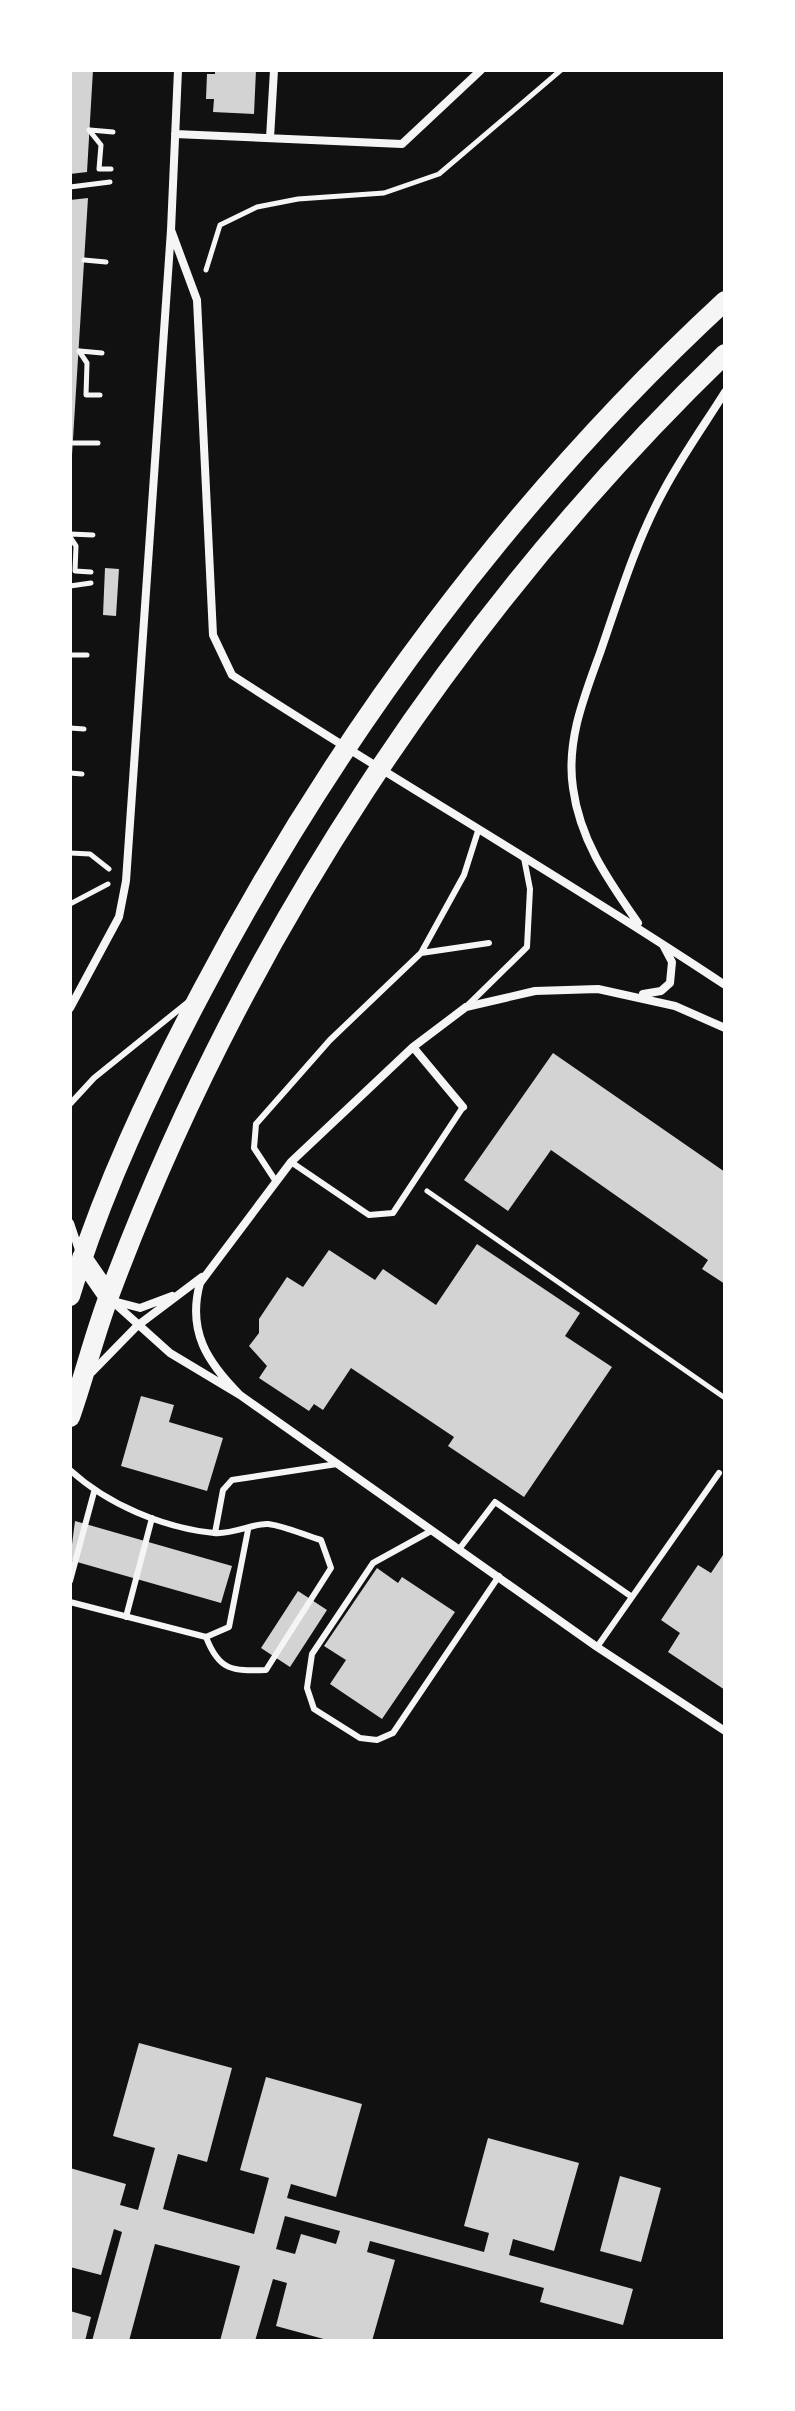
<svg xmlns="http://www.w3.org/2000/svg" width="795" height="2411" viewBox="0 0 795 2411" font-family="Overpass,sans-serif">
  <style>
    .building { fill: #d3d3d3; fill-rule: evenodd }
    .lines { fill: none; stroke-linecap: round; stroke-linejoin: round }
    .path { stroke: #f5f5f5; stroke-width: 5 }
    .service { stroke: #f5f5f5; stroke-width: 6 }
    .minor { stroke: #f5f5f5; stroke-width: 8 }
    .primary { stroke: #f5f5f5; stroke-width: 20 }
  </style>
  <rect width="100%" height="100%" fill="#111"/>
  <path class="building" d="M 70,70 L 93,70 L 87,172 L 70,174 Z
    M 215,70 L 256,70 L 254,114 L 213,112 L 214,99 L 206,99 L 207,74 L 215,74 Z
    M 88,198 L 72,455 L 70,455 L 70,200 Z
    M 105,568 L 119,569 L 116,616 L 103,615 Z
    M 553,1053 L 725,1172 L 725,1284 L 702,1269 L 708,1260 L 551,1150 L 508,1211 L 464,1180 Z
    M 477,1244 L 580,1313 L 565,1336 L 612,1367 L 524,1497 L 448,1446 L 454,1437 L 351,1368 L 323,1410 L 314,1404 L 309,1411 L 259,1378 L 267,1366 L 249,1346 L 259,1333 L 259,1319 L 287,1277 L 303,1287 L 329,1250 L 375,1280 L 383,1269 L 436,1305 Z
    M 141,1396 L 174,1405 L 169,1422 L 223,1438 L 207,1491 L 121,1466 Z
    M 75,1521 L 232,1566 L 221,1603 L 70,1560 Z
    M 725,1552 L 725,1690 L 668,1652 L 680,1633 L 661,1620 L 698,1565 L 711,1573 Z
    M 377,1568 L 398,1583 L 402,1577 L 455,1612 L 382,1719 L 330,1684 L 346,1660 L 324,1646 Z
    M 298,1591 L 327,1610 L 290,1667 L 261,1648 Z
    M 139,2043 L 232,2068 L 207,2162 L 178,2154 L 163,2209 L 254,2234 L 269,2178 L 240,2170 L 266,2077 L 362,2104 L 336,2197 L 291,2184 L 287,2198 L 484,2252 L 489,2233 L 464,2226 L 488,2138 L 579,2163 L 554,2251 L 513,2239 L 509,2255 L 633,2289 L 623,2325 L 540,2302 L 544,2288 L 370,2241 L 367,2252 L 395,2260 L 372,2341 L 331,2341 L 276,2326 L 287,2283 L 273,2279 L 255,2341 L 220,2341 L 240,2266 L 155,2244 L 129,2341 L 92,2341 L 122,2232 L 114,2229 L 101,2275 L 70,2267 L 70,2168 L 126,2184 L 120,2205 L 138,2210 L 155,2148 L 113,2136 ZM 285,2216 L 340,2231 L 336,2244 L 301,2234 L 295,2254 L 276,2249 Z
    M 620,2176 L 661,2188 L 641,2262 L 600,2251 Z
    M 70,2311 L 91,2317 L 85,2341 L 70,2341 Z"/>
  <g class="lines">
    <path class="path" d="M 89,130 L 101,145 L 99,169 L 111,169
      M 90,130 L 113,132
      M 70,187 L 110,182
      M 84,260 L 106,262
      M 206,270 L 220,225 L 257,207 L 298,199 L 384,193 L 439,174 L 561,70
      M 79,351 L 87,363 L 86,395 L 100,395
      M 80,351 L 102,353
      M 73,443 L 98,443
      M 70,534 L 93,535
      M 70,537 L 76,546 L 75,571 L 91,572
      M 70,586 L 91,583
      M 70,655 L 87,655
      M 70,728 L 84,729
      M 70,773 L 82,774
      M 70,853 L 90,854 L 109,869
      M 70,904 L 108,884
      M 427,1191 L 725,1398"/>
    <path class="service" d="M 421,953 L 489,943
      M 466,1007 L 527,947 L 530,889 L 524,858
      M 70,1104 L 94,1078 L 187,1003
      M 291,1162 L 369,1215 L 393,1213 L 463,1107
      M 275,1180 L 254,1148 L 256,1124 L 330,1040 L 421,953 L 464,875 L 478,831
      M 70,1470 C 107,1504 163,1528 214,1533 C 232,1535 254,1523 268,1524 C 285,1526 304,1535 321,1540 L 331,1568 L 266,1670 C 232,1671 219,1671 206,1637
      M 431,1531 L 373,1563 L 312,1654 L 307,1688 L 314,1709 L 360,1738 L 377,1740 L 393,1733 L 499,1576
      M 215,1533 L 223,1490 L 232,1480 L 337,1464
      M 460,1548 L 495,1502 L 632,1597
      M 70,1581 L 94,1492
      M 70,1602 L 206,1637 L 229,1627 L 248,1530
      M 126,1617 L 152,1518
      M 597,1647 L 719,1473"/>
    <path class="minor" d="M 175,134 L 402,144 L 481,70
      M 270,138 L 274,70
      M 171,230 L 197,300 L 213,635 L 232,675 C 395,781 563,877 725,985
      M 638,923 C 609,881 580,841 573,788 C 566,741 584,697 600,653 C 619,598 636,541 664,490 C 682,456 705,424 725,392
      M 643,994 L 661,991 L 670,983 L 672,962 L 663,945
      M 70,1008 L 119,917 L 126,881 L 171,230 L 178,70
      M 413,1047 L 463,1107
      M 70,1223 L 80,1253
      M 111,1300 L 170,1353 L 240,1395 L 597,1647 L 725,1731
      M 117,1302 L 140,1308 L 172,1296
      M 92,1372 L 137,1326 L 202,1277
      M 240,1395 C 207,1362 187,1331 200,1283 L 291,1162 L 413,1047 L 466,1007 L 535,991 L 598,989 L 675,1006 L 725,1028"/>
    <path class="primary" d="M 82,1258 L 109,1297
      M 70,1296 C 103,1189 150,1089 202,991 C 336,736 513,497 725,301
      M 70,1417 C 84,1377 94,1336 109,1296 C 240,944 455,615 725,354"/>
  </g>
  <rect width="795" height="2411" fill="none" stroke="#ffffff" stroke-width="144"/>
</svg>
